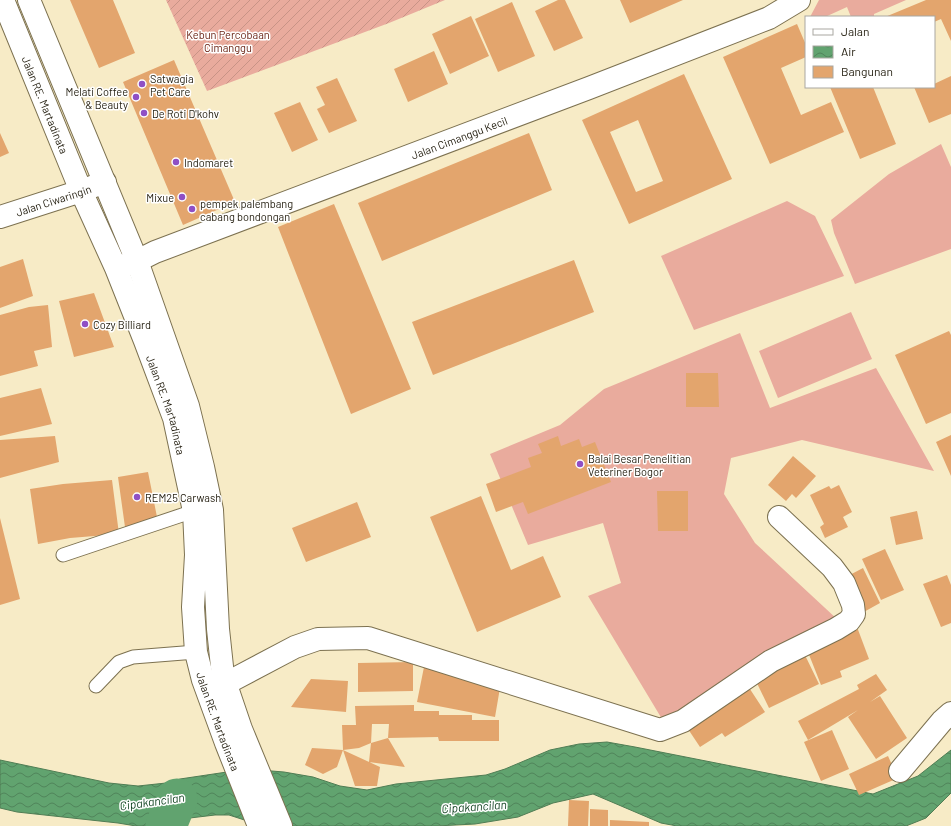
<svg xmlns="http://www.w3.org/2000/svg" width="951" height="826" viewBox="0 0 951 826" font-family="Barlow,sans-serif">
  <style>
    .grass { fill: #e9ab9d }
    .garden { fill: url(#garden-furrows) }
    .water { fill: url(#water-waves); stroke: #507d54 }
    .lines { fill: none; stroke-linecap: round; stroke-linejoin: round }
    .river { stroke: #61a36f; stroke-width: 41 }
    .building { fill: #e3a56d; fill-rule: evenodd }
    .service-casing { stroke: #7c7150; stroke-width: 15 }
    .minor-casing { stroke: #7c7150; stroke-width: 24 }
    .primary-casing { stroke: #7c7150; stroke-width: 24 }
    .service { stroke: #fff; stroke-width: 13 }
    .minor { stroke: #fff; stroke-width: 22 }
    .primary { stroke: #fff; stroke-width: 22 }
    .poi-dot { fill: #8f4fc5; stroke: #fff; stroke-width: 1.5 }
    .labels { text-anchor: middle; dominant-baseline: central; stroke-width: 3; stroke-linejoin: round; paint-order: stroke }
    .park-label { font-size: 11px; fill: #651d0e; stroke: #fff }
    .poi-label { font-size: 11px; fill: #282315; stroke: #fff; text-anchor: start }
    .street-label { font-size: 11px; fill: #282315; stroke: #fff }
    .water-label { font-size: 12px; font-style: italic; fill: #0b3e1b; stroke: #fff }
  </style>
  <defs>
    <pattern id="garden-furrows" width="10" height="10" patternUnits="userSpaceOnUse"><rect width="10" height="10" fill="#e9ab9d"/><path d="M-1 1l2-2M0 10L10 0M9 11l2-2" fill="none" stroke="#c89386"/></pattern>
    <pattern id="water-waves" width="16" height="10" patternUnits="userSpaceOnUse"><rect width="16" height="10" fill="#61a36f"/><path d="M0 5q4-4 8 0t8 0" fill="none" stroke="#50845a"/></pattern>
  </defs>
  <rect width="100%" height="100%" fill="#f7ebc6"/>
  <path class="grass" d="M 819,0 L 906,0 L 874,14 L 874,17 L 851,17 L 847,7 L 825,17 L 810,17 Z
    M 941,144 L 951,167 L 951,249 L 855,284 L 834,233 L 831,220 L 889,174 Z
    M 787,201 L 815,216 L 844,276 L 694,330 L 661,256 Z
    M 851,312 L 872,359 L 778,398 L 759,351 Z
    M 740,333 L 770,408 L 876,368 L 934,471 L 802,440 L 731,458 L 724,494 L 755,543 L 838,620 L 668,729 L 588,596 L 621,583 L 603,523 L 528,545 L 490,454 L 560,425 L 604,389 Z"/>
  <path class="garden" d="M 166,0 L 445,0 L 389,23 L 207,91 Z"/>
  <path class="water" d="M 607,742 L 635,747 L 873,794 L 918,776 L 951,750 L 951,793 L 926,818 L 906,826 L 677,826 L 661,823 L 593,794 L 553,803 L 518,817 L 475,824 L 436,826 L 263,826 L 229,815 L 215,815 L 173,820 L 153,826 L 136,826 L 118,823 L 17,812 L 0,808 L 0,760 L 109,783 L 138,786 L 166,783 L 180,779 L 247,769 L 284,772 L 313,777 L 340,786 L 367,790 L 396,784 L 486,775 L 505,769 L 550,750 L 579,744 Z"/>
  <g class="lines">
    <path class="river" d="M 166,826 L 177,799"/>
  </g>
  <path class="building" d="M 70,0 L 113,0 L 135,53 L 99,68 Z
    M 558,0 L 565,0 L 583,38 L 554,51 L 535,11 Z
    M 620,0 L 683,0 L 630,23 Z
    M 926,0 L 951,0 L 951,41 L 941,19 L 934,22 L 934,17 L 885,17 Z
    M 512,2 L 535,56 L 498,72 L 475,19 Z
    M 471,16 L 489,56 L 450,74 L 432,34 Z
    M 797,24 L 806,45 L 806,57 L 781,68 L 801,115 L 831,102 L 844,132 L 770,164 L 723,57 Z
    M 434,51 L 448,84 L 408,102 L 394,69 Z
    M 174,60 L 235,202 L 183,225 L 123,82 Z
    M 684,74 L 732,179 L 629,224 L 582,120 ZM 638,120 L 663,181 L 636,192 L 610,132 Z
    M 951,76 L 951,114 L 929,123 L 914,87 L 934,87 L 934,84 Z
    M 337,78 L 357,121 L 329,133 L 317,109 L 325,105 L 316,87 Z
    M 830,87 L 873,87 L 896,144 L 860,159 Z
    M 300,102 L 318,140 L 292,152 L 274,113 Z
    M 0,133 L 9,153 L 0,157 Z
    M 529,133 L 552,190 L 382,261 L 358,203 Z
    M 334,204 L 411,389 L 351,414 L 278,227 Z
    M 23,259 L 33,296 L 0,308 L 0,267 Z
    M 574,260 L 594,312 L 433,375 L 412,322 Z
    M 94,293 L 114,347 L 74,357 L 59,301 Z
    M 48,305 L 52,347 L 34,351 L 38,366 L 0,376 L 0,315 L 29,307 Z
    M 949,331 L 951,335 L 951,413 L 926,424 L 895,355 Z
    M 686,373 L 718,373 L 719,407 L 686,407 Z
    M 41,388 L 52,424 L 0,436 L 0,398 Z
    M 951,435 L 951,476 L 936,442 Z
    M 55,436 L 59,462 L 0,478 L 0,440 Z
    M 558,436 L 561,446 L 579,439 L 582,447 L 595,442 L 611,482 L 528,514 L 523,502 L 496,512 L 486,484 L 531,467 L 528,458 L 542,453 L 538,444 Z
    M 793,456 L 816,476 L 796,498 L 792,494 L 786,501 L 768,485 Z
    M 148,472 L 157,517 L 125,527 L 118,477 Z
    M 112,480 L 119,534 L 70,538 L 38,544 L 30,489 L 63,484 Z
    M 839,485 L 852,512 L 843,517 L 848,527 L 825,538 L 820,527 L 824,524 L 810,495 L 829,486 L 831,489 Z
    M 657,491 L 688,491 L 688,531 L 658,531 Z
    M 481,496 L 511,570 L 543,556 L 561,597 L 477,632 L 430,517 Z
    M 357,502 L 371,537 L 306,562 L 292,528 Z
    M 917,511 L 923,539 L 896,545 L 890,517 Z
    M 0,518 L 20,599 L 0,605 Z
    M 885,549 L 904,590 L 881,600 L 862,559 Z
    M 863,568 L 880,603 L 862,613 L 844,578 Z
    M 947,575 L 951,585 L 951,623 L 941,627 L 923,584 Z
    M 857,627 L 869,659 L 840,671 L 842,677 L 821,685 L 806,647 Z
    M 803,651 L 819,684 L 769,708 L 753,675 Z
    M 413,662 L 413,691 L 358,692 L 358,663 Z
    M 424,667 L 501,682 L 495,717 L 417,702 Z
    M 876,674 L 887,690 L 870,702 L 880,696 L 907,738 L 876,759 L 848,717 L 858,710 L 808,740 L 798,721 L 859,689 L 857,685 Z
    M 311,679 L 348,681 L 346,712 L 291,707 Z
    M 746,683 L 765,712 L 725,737 L 722,733 L 700,747 L 684,723 Z
    M 414,705 L 414,711 L 439,711 L 439,715 L 472,715 L 472,720 L 499,720 L 499,741 L 439,741 L 438,737 L 388,738 L 389,724 L 372,724 L 371,743 L 359,748 L 343,750 L 342,725 L 356,725 L 355,706 Z
    M 832,730 L 849,769 L 821,781 L 804,742 Z
    M 388,738 L 405,767 L 369,762 L 371,743 Z
    M 312,748 L 343,750 L 337,767 L 323,774 L 305,765 Z
    M 343,750 L 380,767 L 377,786 L 355,786 Z
    M 888,756 L 898,778 L 859,795 L 849,774 Z
    M 569,800 L 589,801 L 588,826 L 568,826 Z
    M 590,809 L 608,810 L 608,826 L 590,826 Z
    M 610,820 L 649,822 L 649,826 L 610,826 Z"/>
  <g class="lines">
    <defs>
      <path id="service" d="M 63,555 L 194,511 L 200,511
        M 96,686 L 119,662 L 133,657 L 196,652"/>
      <g id="minor">
        <path id="s1" d="M 0,217 L 81,191 L 105,182"/>
        <path id="s2" d="M 119,267 L 137,261 L 155,252 L 589,88 L 769,18 L 799,0"/>
        <path d="M 225,684 L 295,647 L 318,639 L 368,638 L 660,730 L 683,721 L 771,661 L 836,629 L 849,621 L 854,614 L 853,605 L 844,583 L 832,567 L 779,517"/>
        <path d="M 900,771 L 942,721 L 951,713"/>
      </g>
      <g id="primary">
        <path id="s3" d="M 3,0 L 81,191 L 116,268 L 145,341 L 174,418 L 194,511 L 196,555 L 193,607 L 196,652 L 203,680 L 226,743 L 259,826"/>
        <path d="M 29,0 L 137,261 L 188,406 L 203,467 L 212,510 L 218,629 L 223,676 L 241,729 L 281,826"/>
      </g>
    </defs>
    <use href="#service" class="service-casing"/>
    <use href="#minor" class="minor-casing"/>
    <use href="#primary" class="primary-casing"/>
    <use href="#service" class="service"/>
    <use href="#minor" class="minor"/>
    <use href="#primary" class="primary"/>
  </g>
  <g class="poi-dot">
    <circle cx="142" cy="84" r="4"/>
    <circle cx="136" cy="97" r="4"/>
    <circle cx="144" cy="113" r="4"/>
    <circle cx="176" cy="162" r="4"/>
    <circle cx="182" cy="197" r="4"/>
    <circle cx="192" cy="209" r="4"/>
    <circle cx="85" cy="324" r="4"/>
    <circle cx="580" cy="464" r="4"/>
    <circle cx="137" cy="497" r="4"/>
  </g>
  <g class="labels">
    <g class="park-label">
      <text x="228" y="34">Kebun Percobaan<tspan x="228" dy="13">Cimanggu</tspan></text>
    </g>
    <g class="poi-label">
      <text x="150" y="78">Satwagia<tspan x="150" dy="13">Pet Care</tspan></text>
      <text x="128" y="91" text-anchor="end">Melati Coffee<tspan x="128" dy="13">&amp; Beauty</tspan></text>
      <text x="152" y="113">De Roti D'kohv</text>
      <text x="184" y="162">Indomaret</text>
      <text x="174" y="197" text-anchor="end">Mixue</text>
      <text x="200" y="203">pempek palembang<tspan x="200" dy="13">cabang bondongan</tspan></text>
      <text x="93" y="324">Cozy Billiard</text>
      <text x="588" y="458">Balai Besar Penelitian<tspan x="588" dy="13">Veteriner Bogor</tspan></text>
      <text x="145" y="497">REM25 Carwash</text>
    </g>
    <g class="street-label">
      <text stroke="none"><textPath href="#s3" startOffset="113">Jalan RE. Martadinata</textPath></text>
      <text stroke="none"><textPath href="#s2" startOffset="364">Jalan Cimanggu Kecil</textPath></text>
      <text stroke="none"><textPath href="#s1" startOffset="56">Jalan Ciwaringin</textPath></text>
      <text stroke="none"><textPath href="#s3" startOffset="437">Jalan RE. Martadinata</textPath></text>
      <text stroke="none"><textPath href="#s3" startOffset="761">Jalan RE. Martadinata</textPath></text>
    </g>
    <g class="water-label">
      <text transform="translate(152 801) rotate(-8)">Cipakancilan</text>
      <text transform="translate(474 806) rotate(-4)">Cipakancilan</text>
    </g>
  </g>
  <rect x="805" y="16" width="130" height="72" fill="#ffffff" stroke="#a9a7a1"/>
  <rect x="813" y="29" width="20" height="6" fill="#ffffff" stroke="#a9a7a1"/>
  <text x="841" y="36" font-size="12" fill="#282315">Jalan</text>
  <rect x="813" y="46" width="20" height="12" fill="url(#water-waves)" stroke="#a9a7a1"/>
  <text x="841" y="56" font-size="12" fill="#282315">Air</text>
  <rect x="813" y="66" width="20" height="12" fill="#e3a56d" stroke="#a9a7a1"/>
  <text x="841" y="76" font-size="12" fill="#282315">Bangunan</text>
</svg>
